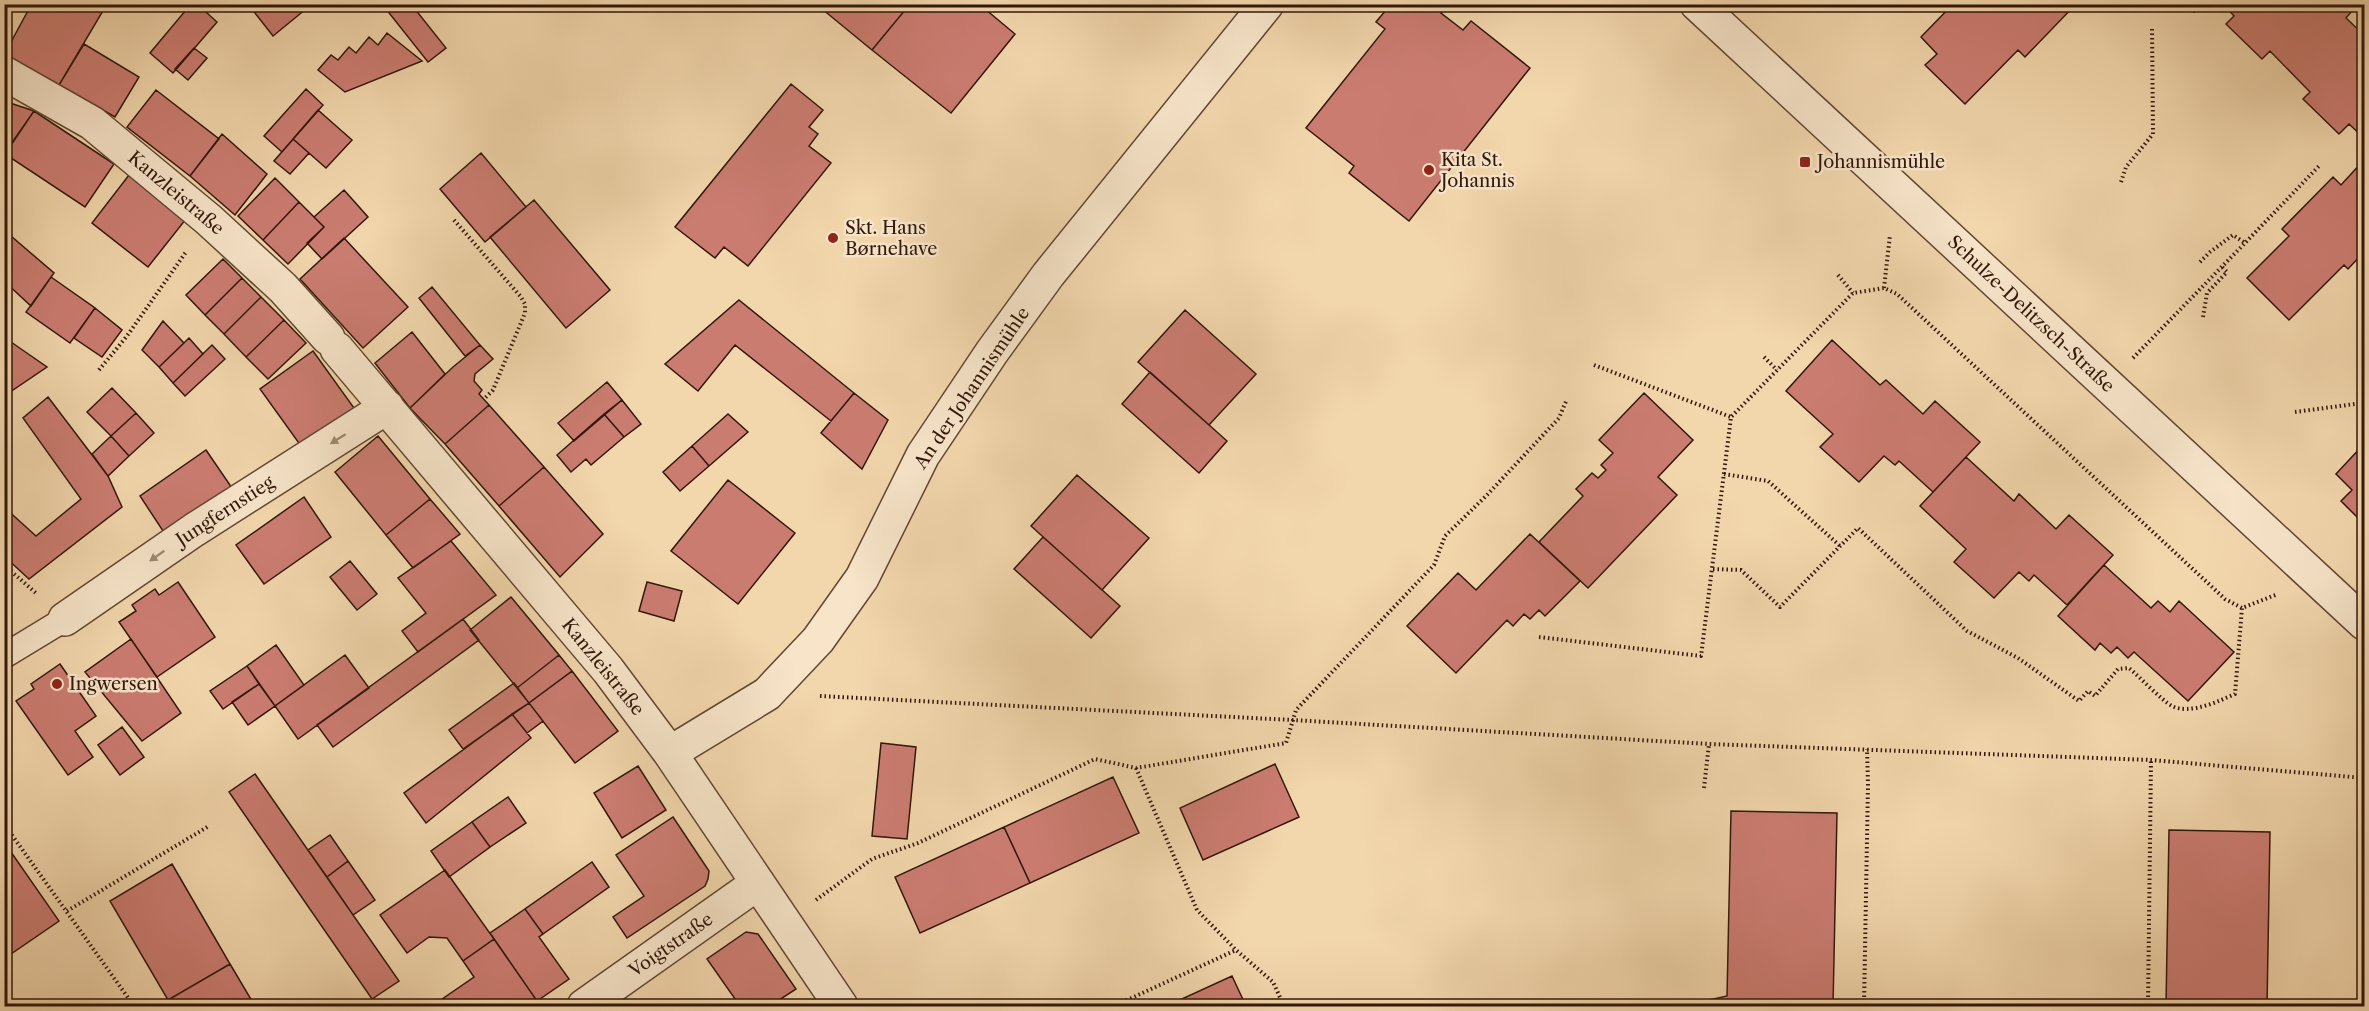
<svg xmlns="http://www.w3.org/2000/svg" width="2369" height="1011" viewBox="0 0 2369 1011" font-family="'Libre Caslon Text',serif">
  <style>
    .building { fill: #cb7c71; stroke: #31170a; stroke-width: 1.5 }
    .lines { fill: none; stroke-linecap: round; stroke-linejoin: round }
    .lane-casing { stroke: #614732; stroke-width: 27 }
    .street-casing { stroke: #614732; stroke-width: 36 }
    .path { stroke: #31170a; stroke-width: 4; stroke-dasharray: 1.5 3; stroke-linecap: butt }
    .lane { stroke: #f7e4c9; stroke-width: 24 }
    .street { stroke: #f7e4c9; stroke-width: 33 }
    .oneway { fill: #9e8873 }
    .poi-dot { fill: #8f2418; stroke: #f7e4c9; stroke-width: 2 }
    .labels { text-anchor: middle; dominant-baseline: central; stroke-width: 5; stroke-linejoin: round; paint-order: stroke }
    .poi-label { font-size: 18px; fill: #31170a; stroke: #f7e4c9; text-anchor: start }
    .street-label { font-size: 18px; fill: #31170a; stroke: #f7e4c9 }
  </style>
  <rect width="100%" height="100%" fill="#f2d6ac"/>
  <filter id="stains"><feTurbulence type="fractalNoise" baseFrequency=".00333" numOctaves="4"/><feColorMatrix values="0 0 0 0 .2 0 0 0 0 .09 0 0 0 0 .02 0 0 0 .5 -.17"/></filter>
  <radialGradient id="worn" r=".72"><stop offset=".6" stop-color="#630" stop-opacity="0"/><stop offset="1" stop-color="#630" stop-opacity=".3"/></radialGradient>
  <path class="building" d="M 41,4 L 107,4 L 59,85 L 4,55 L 30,7 L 36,10 Z
    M 191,4 L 197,4 L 217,22 L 173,73 L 150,53 Z
    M 248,4 L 312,4 L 273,36 Z
    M 382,4 L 411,4 L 446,48 L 428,62 Z
    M 816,4 L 910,4 L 872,50 Z
    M 910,4 L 979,4 L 1015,34 L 951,113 L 872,50 Z
    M 1391,4 L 1448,4 L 1441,13 L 1463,30 L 1471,21 L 1530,68 L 1409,221 L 1349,173 L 1354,166 L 1306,128 L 1385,29 L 1376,22 Z
    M 1953,4 L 2076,4 L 2025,57 L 2018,50 L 1965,104 L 1925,65 L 1937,54 L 1921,37 Z
    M 2088,4 L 2102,4 L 2095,11 Z
    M 2187,4 L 2201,4 L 2194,12 Z
    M 2223,4 L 2345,4 L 2352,11 L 2346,18 L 2364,35 L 2364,138 L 2349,124 L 2339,134 L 2303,99 L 2310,92 L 2270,51 L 2262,59 L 2226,24 L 2234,16 Z
    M 387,33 L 422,61 L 345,92 L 318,70 L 331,55 L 338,60 L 349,47 L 356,53 L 369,37 L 378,45 Z
    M 84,44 L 139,77 L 115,117 L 59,85 Z
    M 194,48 L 207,58 L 188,80 L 175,69 Z
    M 791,84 L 823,110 L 809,127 L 818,134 L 809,146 L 831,163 L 748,266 L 724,247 L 715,258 L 675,227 Z
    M 306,89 L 323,105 L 282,152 L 264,136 Z
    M 156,90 L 219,139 L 190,176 L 127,127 Z
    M 4,101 L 34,111 L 4,154 Z
    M 318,110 L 352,140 L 326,168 L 293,139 Z
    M 34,111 L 114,164 L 85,207 L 5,154 Z
    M 222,134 L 267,174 L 235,215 L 190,176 Z
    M 293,139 L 309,153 L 290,174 L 274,161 Z
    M 481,153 L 526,207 L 485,242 L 440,189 Z
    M 2364,160 L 2364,252 L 2348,269 L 2344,265 L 2289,320 L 2247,278 L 2289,236 L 2282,229 L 2333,177 L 2341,185 Z
    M 129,175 L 186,219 L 148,267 L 92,223 Z
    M 275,178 L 299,202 L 263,240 L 238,216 Z
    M 344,190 L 368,217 L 322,259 L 307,243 L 324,227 L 314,217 Z
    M 534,200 L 610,290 L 566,328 L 490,237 Z
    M 299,202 L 324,227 L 288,264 L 263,240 Z
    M 4,230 L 54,273 L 31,306 L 4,281 Z
    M 344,238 L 408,307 L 363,348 L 300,279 Z
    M 223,259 L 242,278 L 205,315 L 186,295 Z
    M 51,277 L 95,308 L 70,343 L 26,312 Z
    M 242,278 L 261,297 L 224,334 L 205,315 Z
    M 432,287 L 480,345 L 465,356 L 419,298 Z
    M 261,297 L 284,320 L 246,357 L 224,334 Z
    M 739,300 L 854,393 L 831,421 L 735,345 L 698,391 L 665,364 Z
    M 95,308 L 122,330 L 102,357 L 74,338 Z
    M 1185,310 L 1256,374 L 1209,425 L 1138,362 Z
    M 284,320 L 306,343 L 268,379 L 246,357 Z
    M 163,321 L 184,343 L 159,367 L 142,350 Z
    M 412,332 L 445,374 L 410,408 L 375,363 Z
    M 189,338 L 203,354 L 173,383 L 159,367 Z
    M 1832,340 L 1880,385 L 1886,380 L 1923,414 L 1935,401 L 1980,442 L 1933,492 L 1899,461 L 1895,465 L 1884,456 L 1859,482 L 1820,447 L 1833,434 L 1786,391 Z
    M 11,342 L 47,367 L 4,396 L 4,346 Z
    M 212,345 L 225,359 L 185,396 L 173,383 Z
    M 480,345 L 493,359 L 475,374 L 474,381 L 482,390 L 479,394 L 489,405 L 445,444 L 410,408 L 453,367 Z
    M 313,351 L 354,408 L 301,446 L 260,389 Z
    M 1150,372 L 1227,441 L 1199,473 L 1122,404 Z
    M 607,382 L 622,400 L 574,441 L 558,423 Z
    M 112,388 L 136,413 L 111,436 L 87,412 Z
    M 854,393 L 888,420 L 862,469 L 821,433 Z
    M 1644,393 L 1693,440 L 1658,477 L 1677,495 L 1588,588 L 1539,542 L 1583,496 L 1576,489 L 1592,473 L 1598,478 L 1606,470 L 1601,465 L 1613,453 L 1599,440 Z
    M 48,397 L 108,476 L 122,507 L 29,579 L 4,556 L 4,507 L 36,536 L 81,499 L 23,418 Z
    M 622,400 L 641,424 L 624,437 L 604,414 Z
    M 489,405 L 544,467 L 499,506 L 445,444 Z
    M 136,413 L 154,433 L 129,456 L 111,436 Z
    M 604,414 L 624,437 L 591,465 L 586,459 L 571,472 L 557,455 Z
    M 728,414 L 748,432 L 709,466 L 692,446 Z
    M 111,436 L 129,456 L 108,476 L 92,454 Z
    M 378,436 L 430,499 L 386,535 L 335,472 Z
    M 2364,444 L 2364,524 L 2341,501 L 2352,490 L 2336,474 Z
    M 692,446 L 709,466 L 680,491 L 663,472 Z
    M 206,450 L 232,488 L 165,534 L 140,496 Z
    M 1966,457 L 2014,501 L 2019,494 L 2056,529 L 2069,515 L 2113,555 L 2067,605 L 2034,575 L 2029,581 L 2019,572 L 1994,598 L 1954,562 L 1966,549 L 1920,506 Z
    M 544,467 L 603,534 L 560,577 L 499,506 Z
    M 1077,475 L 1149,538 L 1102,590 L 1031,526 Z
    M 728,480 L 795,533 L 738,604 L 671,551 Z
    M 304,497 L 331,537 L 264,584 L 236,545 Z
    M 430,499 L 460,534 L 413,568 L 386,535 Z
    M 1530,534 L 1580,581 L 1545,616 L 1539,610 L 1530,619 L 1524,614 L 1513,626 L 1507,620 L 1456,673 L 1407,626 L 1458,573 L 1476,590 Z
    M 1043,537 L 1120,606 L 1091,638 L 1014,569 Z
    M 451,541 L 496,595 L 418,652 L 402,631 L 426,613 L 398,578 Z
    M 350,561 L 377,594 L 357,610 L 330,577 Z
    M 2104,565 L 2151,608 L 2158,601 L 2170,612 L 2179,601 L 2234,652 L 2188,701 L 2134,652 L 2128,658 L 2117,647 L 2111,653 L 2100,643 L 2095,650 L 2058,616 Z
    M 178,582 L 215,637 L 157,677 L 119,622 L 136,611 L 132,605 L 155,589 L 159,595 Z
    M 647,582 L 682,591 L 674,621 L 639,611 Z
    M 511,597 L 559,655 L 517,688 L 470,630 Z
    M 463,619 L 479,640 L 333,747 L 317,725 Z
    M 131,639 L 181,713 L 142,741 L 85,672 Z
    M 276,645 L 304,685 L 275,706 L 247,666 Z
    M 345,655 L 369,688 L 298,739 L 275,706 Z
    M 559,655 L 572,671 L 529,703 L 517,688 Z
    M 60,664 L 96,716 L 75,731 L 93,757 L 68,775 L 16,701 L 34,689 L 31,684 Z
    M 247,666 L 259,684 L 223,709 L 210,691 Z
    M 572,671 L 618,731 L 575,763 L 529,703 Z
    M 514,683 L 529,703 L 463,749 L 449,730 Z
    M 259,684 L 275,706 L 248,725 L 232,702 Z
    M 529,703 L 543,721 L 527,733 L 512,714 Z
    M 512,714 L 531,738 L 426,823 L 404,793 Z
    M 122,727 L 144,757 L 120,775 L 98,745 Z
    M 881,743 L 916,747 L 907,839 L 872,836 Z
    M 1275,764 L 1299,817 L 1203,860 L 1180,808 Z
    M 638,766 L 666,810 L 622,838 L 594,793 Z
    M 255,774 L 399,981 L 372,999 L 229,792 Z
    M 1113,777 L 1139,833 L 1030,883 L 1004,827 Z
    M 508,797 L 526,823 L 490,847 L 472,822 Z
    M 1731,811 L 1837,813 L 1833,1006 L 1682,1006 L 1727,996 Z
    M 673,817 L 709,871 L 708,879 L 705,886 L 627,938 L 613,917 L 644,896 L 616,855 Z
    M 472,822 L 490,847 L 449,877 L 431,851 Z
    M 1004,827 L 1030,883 L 920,933 L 895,877 Z
    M 2169,830 L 2270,832 L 2267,1006 L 2166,1006 Z
    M 330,835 L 348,861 L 327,877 L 308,850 Z
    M 4,842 L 59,921 L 8,956 L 4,951 Z
    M 348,861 L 375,900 L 353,915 L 327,877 Z
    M 592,862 L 609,887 L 543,934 L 525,909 Z
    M 172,864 L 230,964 L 168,1000 L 110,901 Z
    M 445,870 L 494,939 L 463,961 L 447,938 L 429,937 L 407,953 L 380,915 Z
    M 525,909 L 543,934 L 539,937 L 569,979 L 537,1001 L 490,933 Z
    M 746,932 L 758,934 L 796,989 L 770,1006 L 740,1006 L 707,959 Z
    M 494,939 L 537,1001 L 529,1006 L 432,1006 L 474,977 L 463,961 Z
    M 230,964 L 255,1006 L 172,1006 L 168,1000 Z
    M 1232,976 L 1246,1006 L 1166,1006 L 1171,1004 Z"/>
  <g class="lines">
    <defs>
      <path id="lane" d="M 4,656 L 65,619"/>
      <path id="street" d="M 1697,4 L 2364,623
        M 4,73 L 92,123 L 209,220 L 283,288 L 328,338
        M 337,349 L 608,670 L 670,753 L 841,1006
        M 65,619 L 194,530 L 387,407
        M 670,753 L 767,694 L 818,640 L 862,578 L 923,455 L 992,352 L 1048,275 L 1267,4
        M 584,1006 L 758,883"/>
    </defs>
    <use href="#lane" class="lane-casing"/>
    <use href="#street" class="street-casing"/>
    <path class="path" d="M 2121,182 L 2126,167 L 2153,134 L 2152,26
      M 454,220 L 521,297 L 525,304 L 525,313 L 493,390 L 484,399
      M 2200,262 L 2210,252 L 2233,235 L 2245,243 L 2319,166
      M 1838,275 L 1853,293
      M 1884,288 L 1890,235
      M 2203,317 L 2207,293 L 2227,272 L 2222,267
      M 1764,357 L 1777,370
      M 2133,358 L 2245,243
      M 1594,365 L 1731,417
      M 99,370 L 127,336 L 186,252
      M 2295,412 L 2362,403 L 2364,400
      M 1724,474 L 1768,481 L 1840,546
      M 4,565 L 37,594
      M 1713,569 L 1741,570 L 1780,607 L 1858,528 L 1967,631 L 2018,658 L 2079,701 L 2088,691 L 2095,696 L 2118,669 L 2129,668 C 2141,678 2160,699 2172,706 C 2190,715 2219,701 2235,694 L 2242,608
      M 1539,637 L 1701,656 L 1731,417 L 1853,293 L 1884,288 L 1897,294 L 2225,599 L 2242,608 L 2278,594
      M 820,696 L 1292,720 L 1709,744 L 2151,760 L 2364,778
      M 1136,768 L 1197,910 L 1236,950 L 1273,982 L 1284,1006
      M 1704,788 L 1709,744
      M 4,824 L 134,1006
      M 816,900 L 872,859 L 918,843 L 1095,759 L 1136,768 L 1286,743 L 1296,710 L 1434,565 L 1445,536 L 1487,495 L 1559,418 L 1567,399
      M 67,911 L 209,826
      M 1114,1006 L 1236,950
      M 1864,1006 L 1868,784 L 1867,749
      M 2148,1006 L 2151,760"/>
    <use href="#lane" class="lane"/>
    <use href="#street" class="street"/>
  </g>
  <defs><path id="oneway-solid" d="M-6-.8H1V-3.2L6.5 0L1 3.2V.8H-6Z" transform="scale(1.5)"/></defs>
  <g class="oneway">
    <use href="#oneway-solid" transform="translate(338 439) rotate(148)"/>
    <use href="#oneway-solid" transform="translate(157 556) rotate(145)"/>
  </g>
  <g class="poi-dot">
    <rect x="1799" y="156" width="12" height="12" rx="3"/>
    <circle cx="1429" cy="170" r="6"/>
    <circle cx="833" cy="238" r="6"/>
    <circle cx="57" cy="684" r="6"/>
  </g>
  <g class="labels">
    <g class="poi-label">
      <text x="1441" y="160">Kita St.<tspan x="1441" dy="21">Johannis</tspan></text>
      <text x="1817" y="162">Johannismühle</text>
      <text x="845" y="228">Skt. Hans<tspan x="845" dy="21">Børnehave</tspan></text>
      <text x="69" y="684">Ingwersen</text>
    </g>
    <g class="street-label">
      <text transform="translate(176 193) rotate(40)">Kanzleistraße</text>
      <text transform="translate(2031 314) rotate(43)">Schulze-Delitzsch-Straße</text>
      <text transform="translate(972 388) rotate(-56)">An der Johannismühle</text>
      <text transform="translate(225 511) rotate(-33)">Jungfernstieg</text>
      <text transform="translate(603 667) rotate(51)">Kanzleistraße</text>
      <text transform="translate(671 945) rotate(-35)">Voigtstraße</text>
    </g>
  </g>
  <rect width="2369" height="1011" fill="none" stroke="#f2d6ac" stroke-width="24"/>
  <rect x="6" y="6" width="2357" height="999" fill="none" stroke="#31170a" stroke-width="3"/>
  <rect x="12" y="12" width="2345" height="987" fill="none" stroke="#31170a" stroke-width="1.5"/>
  <rect width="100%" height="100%" filter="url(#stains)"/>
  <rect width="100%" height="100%" fill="url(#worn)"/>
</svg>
